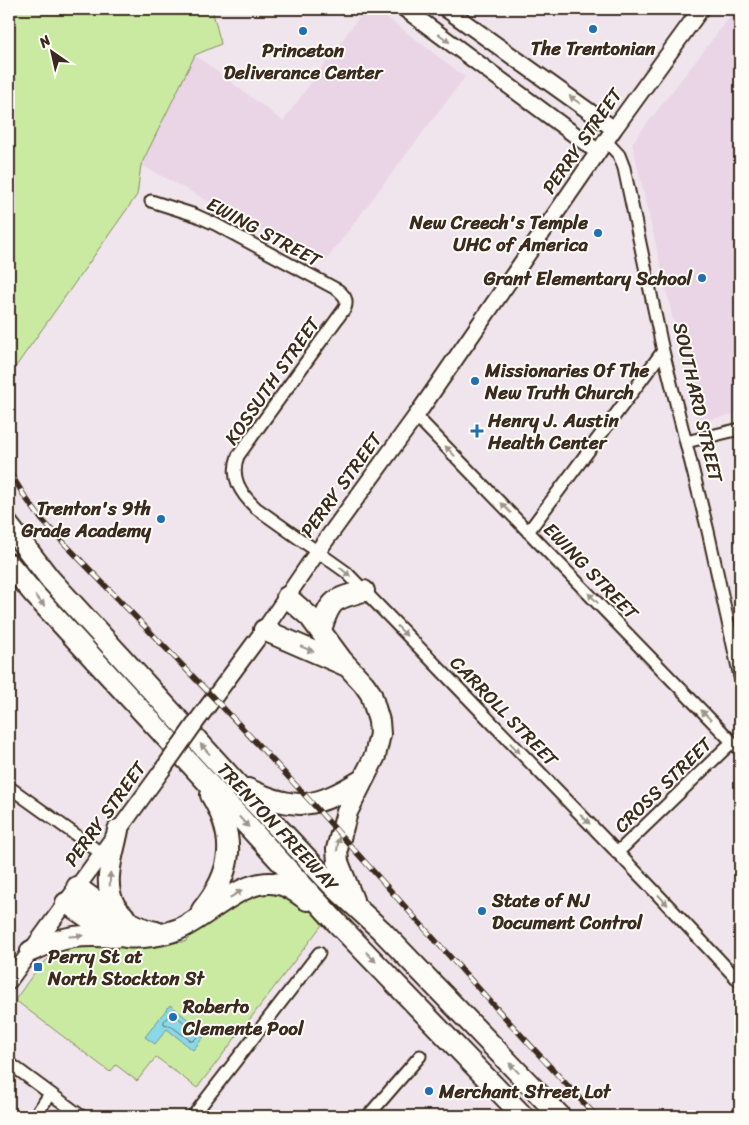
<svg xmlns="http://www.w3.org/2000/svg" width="749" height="1125" viewBox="0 0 749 1125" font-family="Sriracha,sans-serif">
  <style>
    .built { fill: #e9d5e6 }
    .green { fill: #caeaa2; stroke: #828a60 }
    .water { fill: #8ad9e8; stroke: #6a9397 }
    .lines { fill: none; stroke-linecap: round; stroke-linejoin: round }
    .shore { stroke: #5b706f; stroke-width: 1 }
    .street-casing { stroke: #3b2a1e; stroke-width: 15 }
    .secondary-casing { stroke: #3b2a1e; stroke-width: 19 }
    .highway-casing { stroke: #3b2a1e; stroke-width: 24 }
    .street { stroke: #fdfcf7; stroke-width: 11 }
    .secondary { stroke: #fdfcf7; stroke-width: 15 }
    .highway { stroke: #fdfcf7; stroke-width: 20 }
    .rail-casing { stroke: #3b2a1e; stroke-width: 5.5 }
    .rail { stroke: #fdfcf7; stroke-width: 4; stroke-dasharray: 11; stroke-linecap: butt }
    .secondary-bridge-casing { stroke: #3b2a1e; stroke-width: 19; stroke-linecap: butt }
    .secondary-bridge { stroke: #fdfcf7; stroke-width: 15 }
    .oneway { fill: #9c938a }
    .poi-dot { fill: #1f6fb2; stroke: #fdfcf7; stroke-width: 2 }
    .labels { text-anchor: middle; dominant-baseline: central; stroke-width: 4; stroke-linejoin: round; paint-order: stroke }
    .poi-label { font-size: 19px; font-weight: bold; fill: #3b2a1e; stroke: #fdfcf7; text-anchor: start }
    .street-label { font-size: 19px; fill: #3b2a1e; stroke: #fdfcf7 }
  </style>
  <rect width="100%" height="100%" fill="#f1e5ed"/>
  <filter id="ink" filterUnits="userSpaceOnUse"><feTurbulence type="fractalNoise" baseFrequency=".02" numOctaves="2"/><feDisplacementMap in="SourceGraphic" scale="10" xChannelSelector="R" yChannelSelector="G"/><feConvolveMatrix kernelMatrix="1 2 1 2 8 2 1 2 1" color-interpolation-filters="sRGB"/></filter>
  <g filter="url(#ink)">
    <path class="built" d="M 365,9 L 376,9 L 465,77 L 324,263 L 141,165 L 195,55 L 283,121 Z
      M 736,9 L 740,9 L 740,413 L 697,422 L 632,143 Z"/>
    <path class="green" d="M 9,9 L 212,9 L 221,44 L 195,55 L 141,165 L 137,195 L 9,376 Z
      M 282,888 L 325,921 L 197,1088 L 156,1057 L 137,1081 L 116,1065 L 110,1072 L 15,1000 C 26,985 38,964 55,954 C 83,940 152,943 185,942 L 203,923 L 241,900 Z"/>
    <path class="water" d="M 170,1005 L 206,1034 L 193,1050 L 167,1029 L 155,1044 L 145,1037 Z"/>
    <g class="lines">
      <path class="shore" d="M 173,1014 L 198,1033 L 198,1036 L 193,1041 L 191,1041 L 171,1026 L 164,1024 L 164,1021 L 170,1014 Z"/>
      <defs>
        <path id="street" d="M 606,141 L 619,155 L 624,168 L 663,351 L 708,531 L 740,677
          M 151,201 L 195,215 L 215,224 L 338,290 C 345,296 348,300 345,308 L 238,456 C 230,477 240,493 256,508 L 346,572 L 644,880 L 740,982
          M 416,416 L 740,750
          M 686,442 L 740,429
          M 528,532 L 663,351
          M 9,787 L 101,853
          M 617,853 L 732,742
          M 9,1063 L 81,1116
          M 35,1116 L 50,1094
          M 193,1116 L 319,953
          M 368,1116 L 420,1056"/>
        <path id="secondary" d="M 405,9 L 598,152
          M 446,9 L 614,129
          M 199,718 L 264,630 L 318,551 L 416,416 L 614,129 L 701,9
          M 9,981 L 163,769"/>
        <path id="highway" d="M 9,526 L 50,579 L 238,785 L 332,885 L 381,930 L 560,1116
          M 9,564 L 34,594 L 337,923 L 523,1116
          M 287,597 L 310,617 L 341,659 L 364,684 L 371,694 L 379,721 L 380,734 L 375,756 L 347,812 L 337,849 L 338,862 L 353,900
          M 264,630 L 347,666
          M 321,630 C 330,600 333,599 364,591
          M 248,789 C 297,812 316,808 362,780
          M 118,830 C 114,852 102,882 114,904 C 116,908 120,912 124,916
          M 77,887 C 95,901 134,929 156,932
          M 66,903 C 81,912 110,935 126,937 C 142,939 164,935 179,929 C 208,917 244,876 278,884 C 289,886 299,894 307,900
          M 202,910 C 233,872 237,838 211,795
          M 31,951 C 64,936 80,934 116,937"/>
      </defs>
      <use href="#street" class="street-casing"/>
      <use href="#secondary" class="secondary-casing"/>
      <use href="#highway" class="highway-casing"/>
      <use href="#street" class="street"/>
      <use href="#secondary" class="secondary"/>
      <use href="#highway" class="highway"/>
      <defs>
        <path id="rail" d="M 9,471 L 25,497 L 42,520 C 125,607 210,692 291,780 C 393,892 492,1006 596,1116"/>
      </defs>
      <use href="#rail" class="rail-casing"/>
      <use href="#rail" class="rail"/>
      <defs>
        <path id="secondary-bridge" d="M 163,769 L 199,718"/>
      </defs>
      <use href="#secondary-bridge" class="secondary-bridge-casing"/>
      <use href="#secondary-bridge" class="secondary-bridge"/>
    </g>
    <defs><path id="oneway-solid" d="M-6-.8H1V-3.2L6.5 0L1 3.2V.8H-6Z" transform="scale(1.25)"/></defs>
    <g class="oneway">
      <use href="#oneway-solid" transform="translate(444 38) rotate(37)"/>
      <use href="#oneway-solid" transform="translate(575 100) rotate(-145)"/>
      <use href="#oneway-solid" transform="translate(450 451) rotate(-134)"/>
      <use href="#oneway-solid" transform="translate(506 508) rotate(-134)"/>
      <use href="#oneway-solid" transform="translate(345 572) rotate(41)"/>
      <use href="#oneway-solid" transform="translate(593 598) rotate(-134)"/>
      <use href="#oneway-solid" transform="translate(40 601) rotate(47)"/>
      <use href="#oneway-solid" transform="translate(402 631) rotate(46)"/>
      <use href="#oneway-solid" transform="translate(307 649) rotate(22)"/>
      <use href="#oneway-solid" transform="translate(706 715) rotate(-134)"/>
      <use href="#oneway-solid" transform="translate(515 748) rotate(46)"/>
      <use href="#oneway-solid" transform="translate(205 749) rotate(-132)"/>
      <use href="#oneway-solid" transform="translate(585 819) rotate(46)"/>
      <use href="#oneway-solid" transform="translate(244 822) rotate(47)"/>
      <use href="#oneway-solid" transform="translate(338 844) rotate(-82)"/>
      <use href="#oneway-solid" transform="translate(110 879) rotate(-88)"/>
      <use href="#oneway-solid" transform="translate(236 894) rotate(-31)"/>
      <use href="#oneway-solid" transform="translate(663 900) rotate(47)"/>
      <use href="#oneway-solid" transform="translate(76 936) rotate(-4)"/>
      <use href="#oneway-solid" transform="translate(371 957) rotate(46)"/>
      <use href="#oneway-solid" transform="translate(514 1068) rotate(-134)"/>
    </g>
  </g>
  <g class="poi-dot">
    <circle cx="593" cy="29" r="5"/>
    <circle cx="303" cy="31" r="5"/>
    <circle cx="598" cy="233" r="5"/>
    <circle cx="702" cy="278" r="5"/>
    <circle cx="475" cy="381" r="5"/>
    <path d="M474.5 423.5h5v5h5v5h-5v5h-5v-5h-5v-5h5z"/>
    <circle cx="161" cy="519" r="5"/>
    <circle cx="482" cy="911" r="5"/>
    <rect x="33" y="962" width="10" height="10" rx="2.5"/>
    <circle cx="173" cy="1017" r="5"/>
    <circle cx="429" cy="1091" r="5"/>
  </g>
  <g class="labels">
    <g class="poi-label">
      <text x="593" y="48" text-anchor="middle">The Trentonian</text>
      <text x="303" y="50" text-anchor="middle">Princeton<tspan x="303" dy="22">Deliverance Center</tspan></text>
      <text x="588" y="222" text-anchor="end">New Creech's Temple<tspan x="588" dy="22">UHC of America</tspan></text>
      <text x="692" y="278" text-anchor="end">Grant Elementary School</text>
      <text x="485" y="370">Missionaries Of The<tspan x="485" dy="22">New Truth Church</tspan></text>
      <text x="488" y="420">Henry J. Austin<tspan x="488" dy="22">Health Center</tspan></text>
      <text x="151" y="508" text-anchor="end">Trenton's 9th<tspan x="151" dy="22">Grade Academy</tspan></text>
      <text x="492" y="900">State of NJ<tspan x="492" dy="22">Document Control</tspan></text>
      <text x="48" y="956">Perry St at<tspan x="48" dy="22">North Stockton St</tspan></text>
      <text x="183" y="1006">Roberto<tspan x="183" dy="22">Clemente Pool</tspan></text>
      <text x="439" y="1091">Merchant Street Lot</text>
    </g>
    <g class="street-label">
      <text transform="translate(582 141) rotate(-55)">PERRY STREET</text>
      <text transform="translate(264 232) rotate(28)">EWING STREET</text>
      <text transform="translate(272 381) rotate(-55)">KOSSUTH STREET</text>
      <text transform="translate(698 402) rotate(77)">SOUTHARD STREET</text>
      <text transform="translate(341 485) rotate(-54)">PERRY STREET</text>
      <text transform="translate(591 571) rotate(46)">EWING STREET</text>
      <text transform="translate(504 711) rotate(46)">CARROLL STREET</text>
      <text transform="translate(663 785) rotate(-44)">CROSS STREET</text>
      <text transform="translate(105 814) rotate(-54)">PERRY STREET</text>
      <text transform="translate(278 827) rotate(47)">TRENTON FREEWAY</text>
    </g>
  </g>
  <rect width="749" height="1125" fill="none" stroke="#fdfcf7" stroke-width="30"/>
  <rect x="15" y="15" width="719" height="1095" fill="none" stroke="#3b2a1e" stroke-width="2" filter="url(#ink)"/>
  <g transform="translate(52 52) rotate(326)" stroke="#fdfcf7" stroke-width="4" paint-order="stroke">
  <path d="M0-4L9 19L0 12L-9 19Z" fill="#3b2a1e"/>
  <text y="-8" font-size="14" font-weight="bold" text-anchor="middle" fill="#3b2a1e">N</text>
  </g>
</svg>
